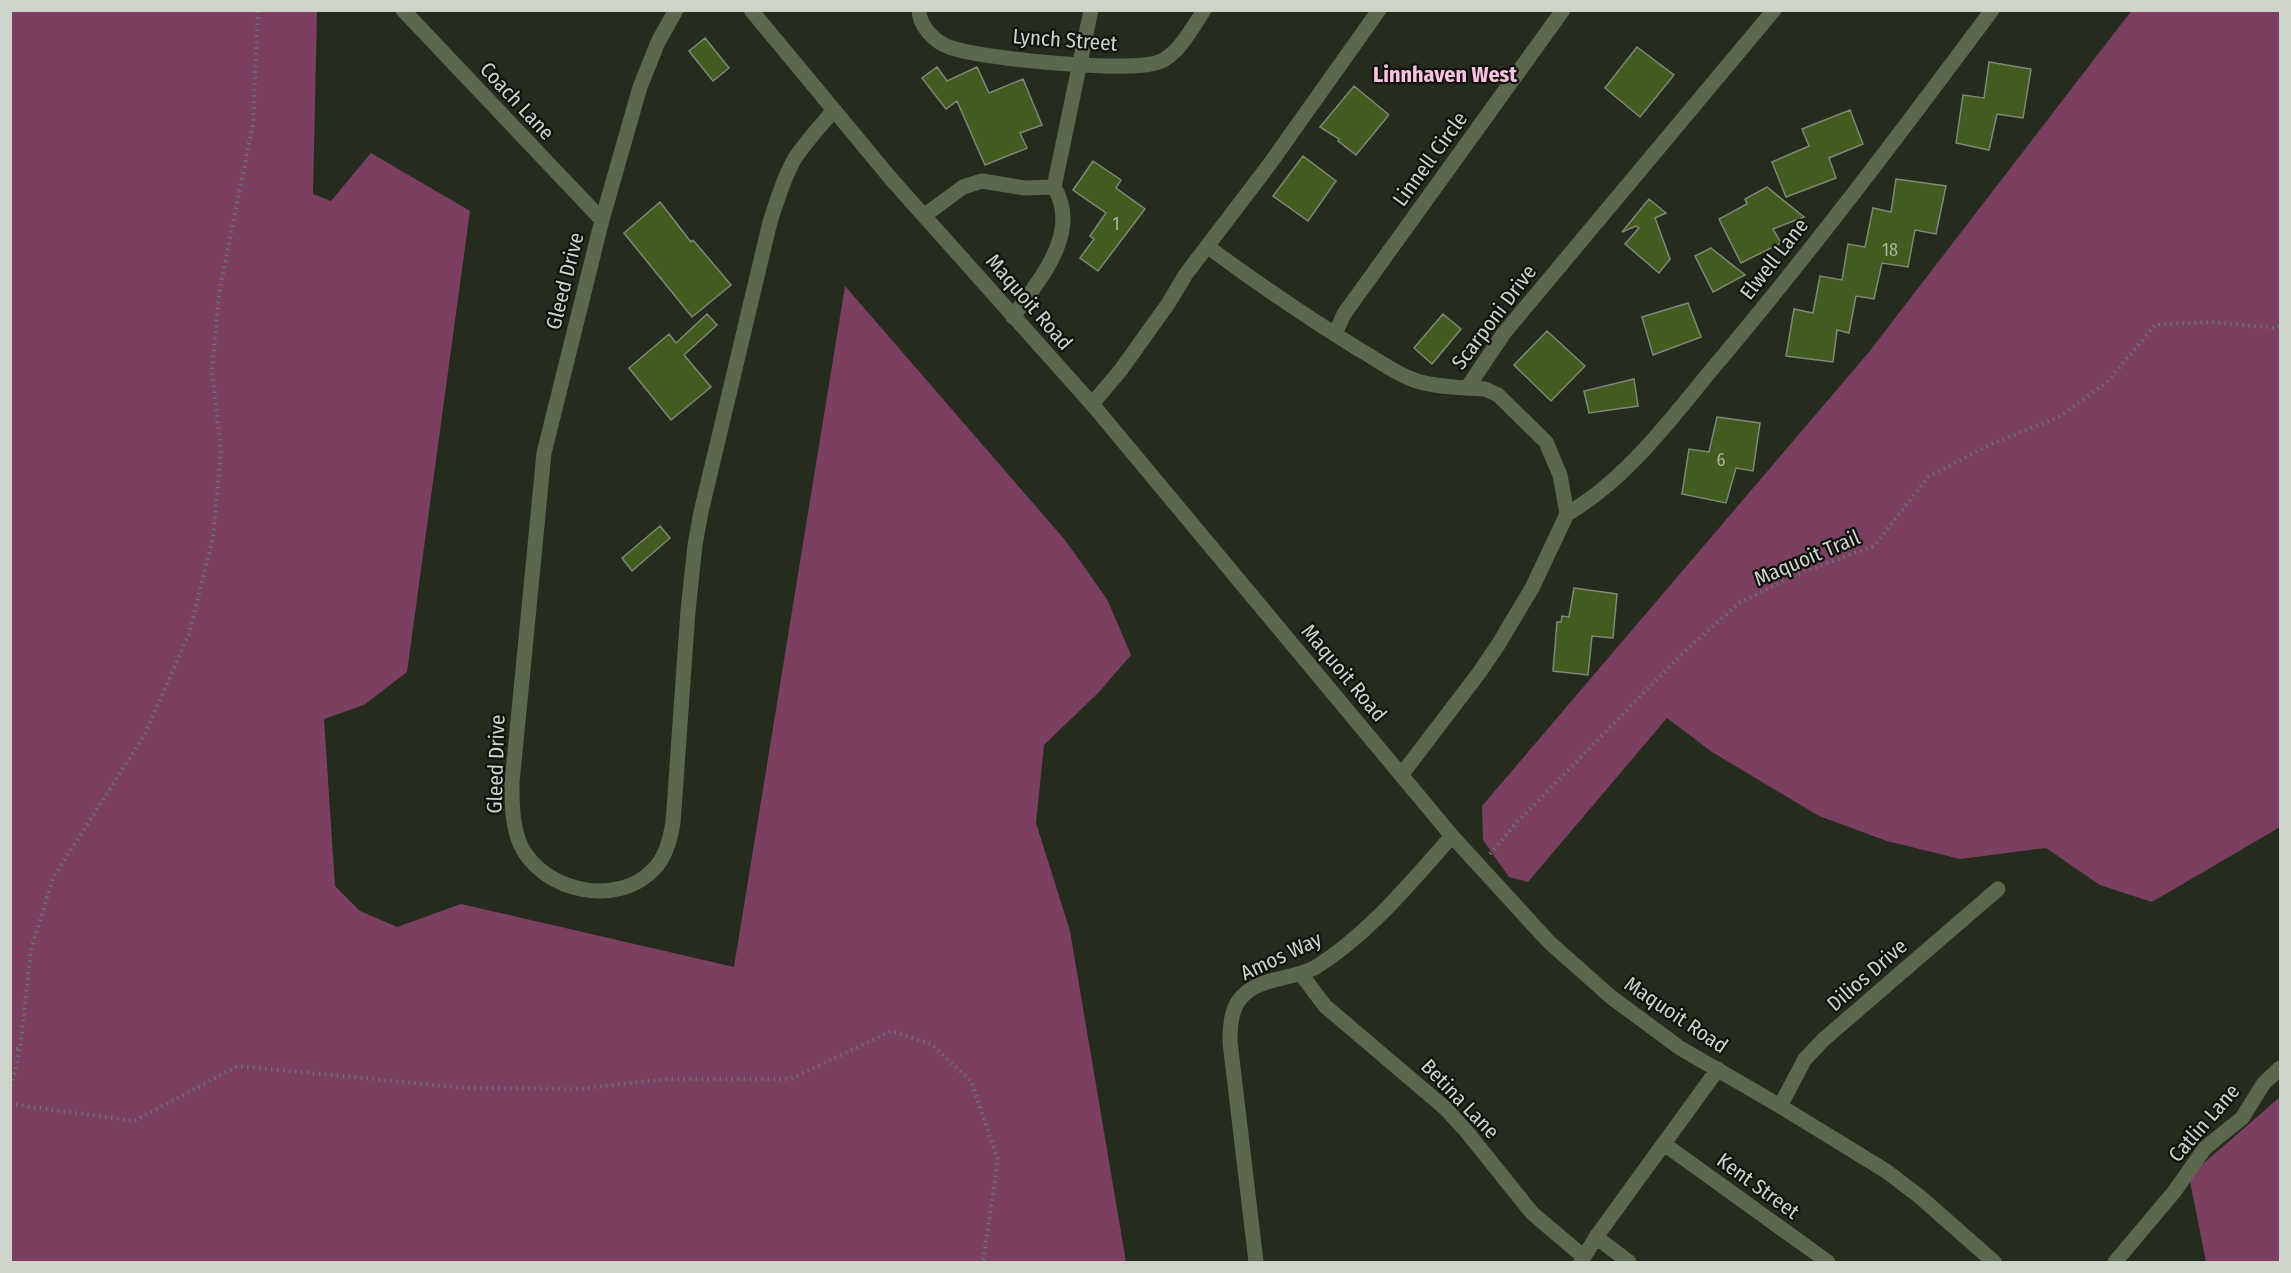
<svg xmlns="http://www.w3.org/2000/svg" width="2291" height="1273" viewBox="0 0 2291 1273" font-family="'Fira Sans Condensed',sans-serif">
  <style>
    .forest { fill: #7b3f62 }
    .building { fill: #415c1e; stroke: #7f8778; stroke-width: 1.5 }
    .lines { fill: none; stroke-linecap: round; stroke-linejoin: round }
    .path { stroke: #6d7367; stroke-width: 4; stroke-dasharray: 1.5 4.5; stroke-linecap: butt }
    .minor { stroke: #5b684e; stroke-width: 15 }
    .labels { text-anchor: middle; dominant-baseline: central; stroke-width: 4.5; stroke-linejoin: round; paint-order: stroke }
    .number-label { font-size: 18px; fill: #acb6a0 }
    .street-label { font-size: 21px; fill: #cfd4cb; stroke: #10130d }
    .neighbourhood-label { font-size: 22px; font-weight: bold; fill: #fdc1e1; stroke: #10130d }
  </style>
  <rect width="100%" height="100%" fill="#252c1e"/>
  <path class="forest" d="M 2132,10 L 2280,11 L 2280,827 L 2152,902 L 2100,885 L 2046,848 L 1960,859 L 1887,841 L 1819,816 L 1712,752 L 1667,718 L 1528,882 L 1509,877 L 1483,840 L 1482,806 L 1869,352 Z
    M 10,11 L 317,11 L 313,194 L 331,201 L 371,153 L 470,211 L 407,672 L 364,705 L 324,719 L 335,886 L 360,911 L 397,927 L 461,904 L 734,967 L 845,286 L 1065,540 L 1107,599 L 1131,655 L 1099,692 L 1044,745 L 1036,823 L 1070,931 L 1126,1262 L 11,1262 Z
    M 2280,1097 L 2280,1262 L 2206,1262 L 2189,1176 Z"/>
  <path class="building" d="M 705,38 L 729,68 L 713,81 L 689,51 Z
    M 1637,47 L 1674,75 L 1640,117 L 1605,88 Z
    M 1989,62 L 2031,69 L 2023,118 L 1997,114 L 1989,150 L 1956,143 L 1963,95 L 1984,98 Z
    M 937,67 L 947,81 L 977,67 L 989,93 L 1023,79 L 1042,125 L 1020,133 L 1027,148 L 985,165 L 957,101 L 946,109 L 922,78 Z
    M 1354,86 L 1388,114 L 1388,116 L 1356,155 L 1338,141 L 1339,139 L 1320,127 Z
    M 1850,110 L 1863,144 L 1829,158 L 1836,178 L 1786,197 L 1772,162 L 1809,146 L 1802,129 Z
    M 1303,156 L 1336,181 L 1308,221 L 1273,196 Z
    M 1093,161 L 1121,180 L 1116,188 L 1145,209 L 1098,271 L 1080,258 L 1094,239 L 1090,236 L 1106,213 L 1073,190 Z
    M 1896,179 L 1946,186 L 1936,234 L 1915,230 L 1908,267 L 1882,263 L 1874,299 L 1856,296 L 1849,333 L 1837,330 L 1833,362 L 1786,356 L 1794,309 L 1813,313 L 1820,276 L 1842,280 L 1848,244 L 1865,247 L 1873,208 L 1891,212 Z
    M 1767,187 L 1804,217 L 1773,229 L 1781,243 L 1741,263 L 1719,219 L 1747,204 L 1745,199 Z
    M 1649,199 L 1666,213 L 1655,218 L 1670,259 L 1659,273 L 1625,244 L 1639,228 L 1636,226 L 1622,232 Z
    M 660,202 L 691,242 L 693,240 L 731,285 L 692,317 L 624,233 Z
    M 1711,248 L 1745,275 L 1713,292 L 1695,256 Z
    M 1688,303 L 1701,337 L 1653,355 L 1642,317 Z
    M 707,314 L 717,325 L 684,355 L 711,387 L 671,420 L 629,368 L 669,334 L 676,343 Z
    M 1443,314 L 1461,329 L 1432,364 L 1414,348 Z
    M 1547,331 L 1585,366 L 1551,401 L 1514,365 Z
    M 1634,379 L 1638,406 L 1589,413 L 1584,391 Z
    M 1717,417 L 1760,423 L 1753,471 L 1736,468 L 1726,503 L 1682,494 L 1689,449 L 1709,452 Z
    M 660,526 L 670,538 L 632,571 L 622,558 Z
    M 1574,588 L 1617,594 L 1613,638 L 1592,636 L 1588,675 L 1553,671 L 1557,622 L 1561,622 L 1562,616 L 1569,617 Z"/>
  <g class="lines">
    <path class="path" d="M 1490,854 L 1518,821 L 1683,653 L 1739,603 L 1795,575 L 1874,546 L 1928,477 L 1991,444 L 2059,417 L 2107,382 L 2155,325 L 2210,322 L 2276,328 L 2280,326
      M 10,1048 L 20,1049
      M 10,1092 L 20,1049 L 31,950 L 53,878 L 145,734 L 189,634 L 213,538 L 221,450 L 212,373 L 219,293 L 253,124 L 258,10
      M 10,1104 L 134,1121 L 238,1066 L 465,1088 L 577,1089 L 668,1079 L 791,1079 L 891,1031 L 931,1044 L 971,1081 L 998,1160 L 983,1262"/>
    <path class="minor" d="M 403,10 L 602,220
      M 676,10 L 658,42 L 640,87 L 602,220 L 544,453 L 512,783 C 512,805 512,826 521,846 C 544,892 618,908 654,869 C 666,857 670,839 673,823 L 688,611 L 695,545 L 701,512 L 770,222 C 777,201 783,179 794,160 C 805,142 820,127 833,111
      M 751,10 L 892,180 L 1092,404 L 1452,836 L 1549,942 L 1611,997 L 1680,1048 L 1780,1106 L 1886,1171 L 1919,1196 L 1994,1262
      M 919,10 C 919,26 935,42 949,47 C 980,59 1131,73 1159,62 C 1178,55 1193,27 1204,10
      M 925,215 L 963,187 L 982,181 L 1025,188 L 1054,187 L 1091,10
      M 1208,247 C 1257,283 1308,318 1360,350 C 1378,360 1397,375 1417,381 C 1433,386 1450,387 1467,388
      M 1013,317 C 1038,281 1082,233 1054,187
      M 1335,334 L 1344,314 L 1563,10
      M 1092,404 L 1120,371 L 1168,304 L 1186,274 L 1269,165 L 1379,10
      M 1567,514 C 1626,480 1670,420 1713,368 C 1811,252 1902,131 1992,10
      M 1402,774 L 1479,673 L 1498,645 L 1532,588 L 1567,514 L 1560,475 L 1546,442 L 1498,395 L 1485,389 L 1467,388 L 1504,333 L 1774,10
      M 1301,974 L 1325,1006 L 1445,1108 L 1467,1132 L 1532,1213 L 1584,1257
      M 1780,1106 L 1805,1059 L 1823,1040 L 1998,889
      M 1664,1144 L 1828,1262
      M 1596,1237 L 1629,1262
      M 1256,1262 L 1230,1042 C 1230,1024 1231,1004 1247,992 C 1266,977 1295,979 1316,967 C 1369,934 1411,882 1452,836
      M 1581,1262 L 1596,1237 L 1718,1069
      M 2115,1262 L 2174,1192 L 2205,1148 L 2242,1118 L 2264,1083 L 2280,1068"/>
  </g>
  <g class="labels">
    <g class="number-label">
      <text x="1116" y="224">1</text>
      <text x="1890" y="250">18</text>
      <text x="1721" y="460">6</text>
    </g>
    <g class="street-label">
      <text transform="translate(1065 40) rotate(4)">Lynch Street</text>
      <text transform="translate(517 101) rotate(47)">Coach Lane</text>
      <text transform="translate(1430 159) rotate(-54)">Linnell Circle</text>
      <text transform="translate(1774 259) rotate(-52)">Elwell Lane</text>
      <text transform="translate(565 281) rotate(-76)">Gleed Drive</text>
      <text transform="translate(1029 302) rotate(49)">Maquoit Road</text>
      <text transform="translate(1494 317) rotate(-53)">Scarponi Drive</text>
      <text transform="translate(1807 558) rotate(-23)">Maquoit Trail</text>
      <text transform="translate(1344 673) rotate(50)">Maquoit Road</text>
      <text transform="translate(496 764) rotate(-88)">Gleed Drive</text>
      <text transform="translate(1281 956) rotate(-25)">Amos Way</text>
      <text transform="translate(1867 975) rotate(-41)">Dilios Drive</text>
      <text transform="translate(1676 1015) rotate(34)">Maquoit Road</text>
      <text transform="translate(1460 1099) rotate(46)">Betina Lane</text>
      <text transform="translate(2204 1123) rotate(-49)">Catlin Lane</text>
      <text transform="translate(1758 1186) rotate(36)">Kent Street</text>
    </g>
    <g class="neighbourhood-label">
      <text x="1445" y="74">Linnhaven West</text>
    </g>
  </g>
  <rect width="2291" height="1273" fill="none" stroke="#cfd4cb" stroke-width="24"/>
</svg>
